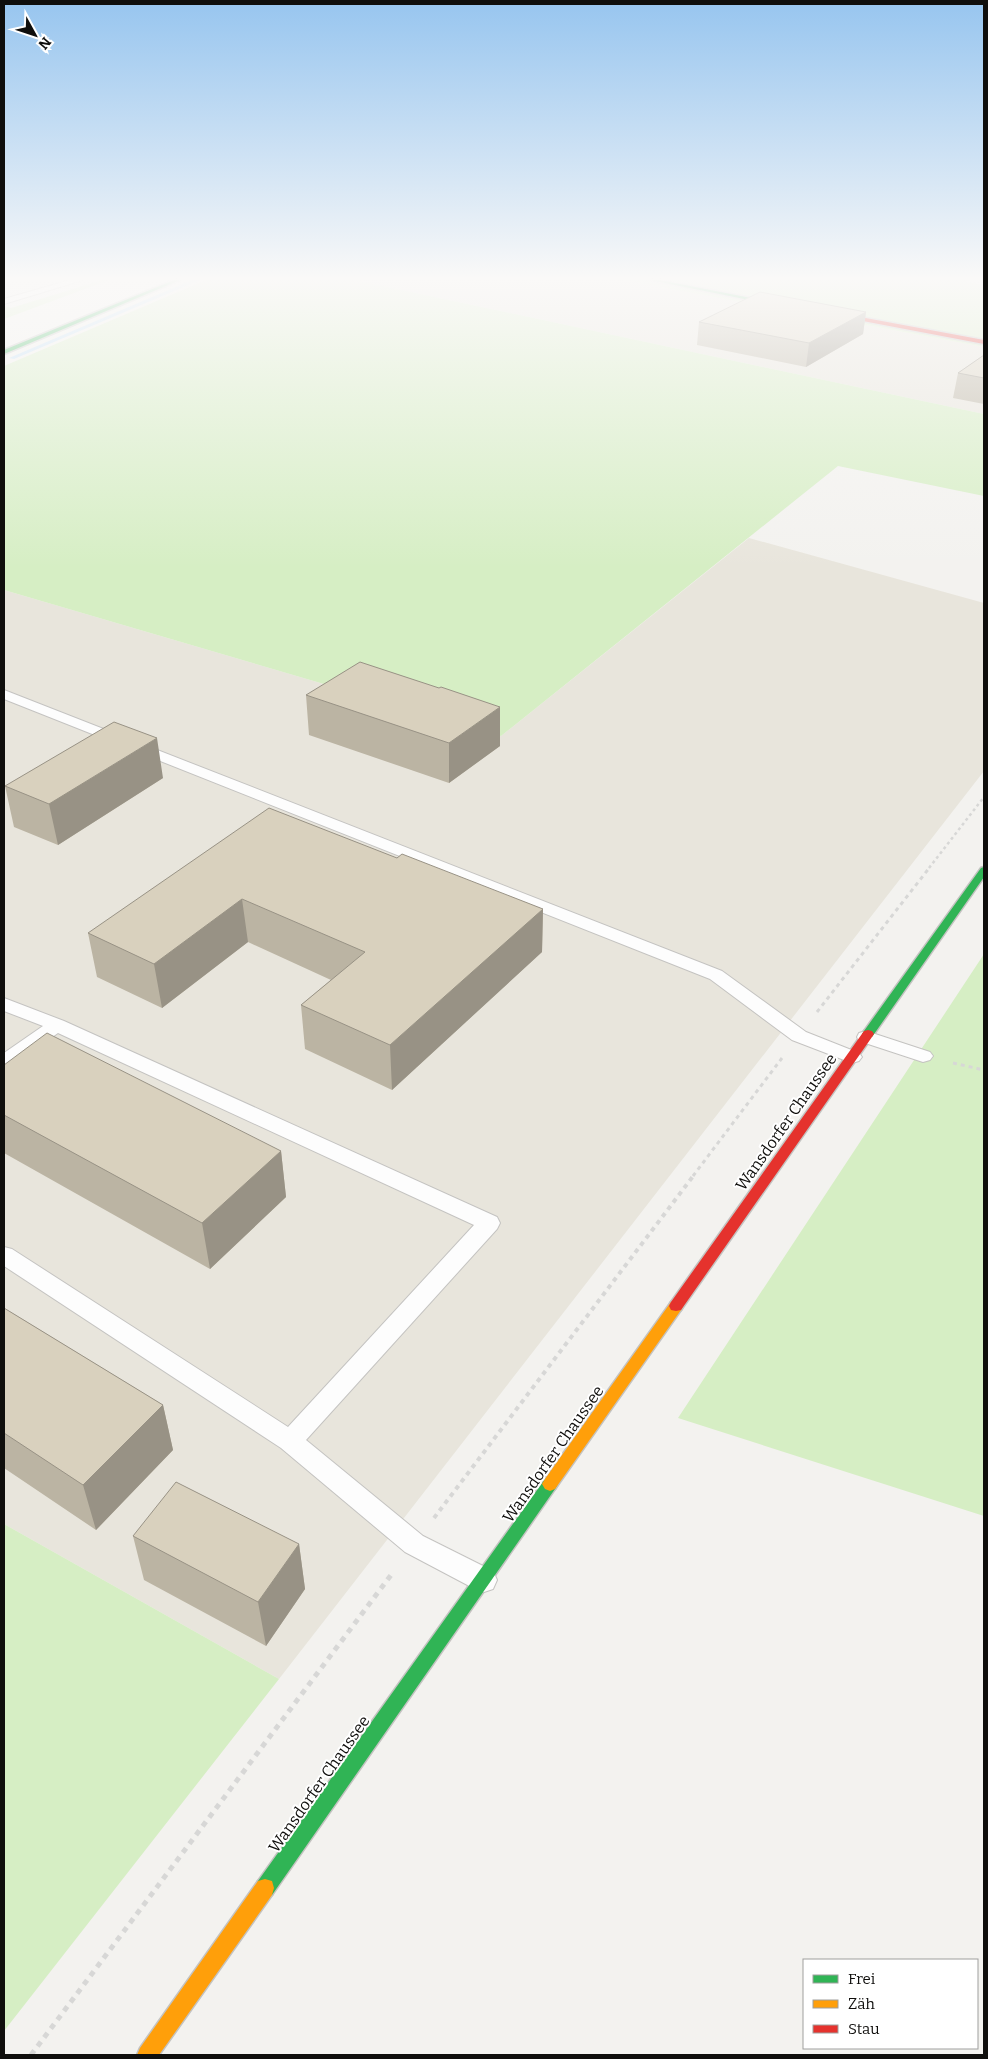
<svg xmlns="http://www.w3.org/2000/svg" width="988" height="2059" viewBox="0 0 988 2059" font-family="Bitter,serif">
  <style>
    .built { fill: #e8e5dc }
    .green { fill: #d6eec4 }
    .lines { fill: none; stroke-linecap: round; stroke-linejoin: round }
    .stream { fill: #bedffa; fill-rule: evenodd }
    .lane-casing { stroke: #c4c3c1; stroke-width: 2 }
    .fast-casing { stroke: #c4c3c1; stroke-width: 3 }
    .slow-casing { stroke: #c4c3c1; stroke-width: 3 }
    .jam-casing { stroke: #c4c3c1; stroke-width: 3 }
    .path-far3 { stroke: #d7d7d6; stroke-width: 2.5; stroke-dasharray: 3 3; stroke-linecap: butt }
    .path-far2 { stroke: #d7d7d6; stroke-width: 3; stroke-dasharray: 4 4; stroke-linecap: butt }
    .path-far1 { stroke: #d7d7d6; stroke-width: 4; stroke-dasharray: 4.5 4.5; stroke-linecap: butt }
    .path { stroke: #d7d7d6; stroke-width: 5; stroke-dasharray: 5.5 5.5; stroke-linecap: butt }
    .lane { fill: #fdfdfd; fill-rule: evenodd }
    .fast { fill: #30b455; fill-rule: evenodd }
    .slow { fill: #ff9f0a; fill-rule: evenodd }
    .jam { fill: #e5322d; fill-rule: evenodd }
    .wall { fill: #bbb4a3 }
    .shaded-wall { fill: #989285 }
    .building { fill: #d9d1be; stroke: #989285 }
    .labels { text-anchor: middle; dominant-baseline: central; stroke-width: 4; stroke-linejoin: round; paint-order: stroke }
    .near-street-label { font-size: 16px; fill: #0f0e0c; stroke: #fff }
  </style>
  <rect width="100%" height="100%" fill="#f3f2ef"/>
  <path class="built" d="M 355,280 L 623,280 L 984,347 L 984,414 Z
    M 749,538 L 984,603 L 984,771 L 279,1679 L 4,1524 L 4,590 L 501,736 Z"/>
  <path class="green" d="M 102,280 L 109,280 L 4,319 L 4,306 L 11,308 Z
    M 206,280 L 355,280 L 984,414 L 984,496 L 838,466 L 501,736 L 4,590 L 4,366 Z
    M 623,280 L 970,280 L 967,282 L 984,285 L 984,347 Z
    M 984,954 L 984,1516 L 678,1418 Z
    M 4,1524 L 279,1679 L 4,2031 Z"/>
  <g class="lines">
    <path class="stream" d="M 192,280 L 200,280 L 14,359 L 9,358 Z"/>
    <defs>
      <path id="lane" d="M 70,280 L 83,280 L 4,304 L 4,299 Z
        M 4,690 L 722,971 L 806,1032 L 859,1053 L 862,1057 L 859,1061 L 852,1063 L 792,1040 L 710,979 L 4,699 Z
        M 4,998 L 64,1021 L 497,1217 L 500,1223 L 497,1229 L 306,1440 L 423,1536 L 493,1571 L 497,1580 L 493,1589 L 484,1592 L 475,1589 L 405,1552 L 281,1448 L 4,1266 L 4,1247 L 12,1249 L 288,1427 L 474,1225 L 58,1033 L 11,1066 L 4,1068 L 4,1053 L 43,1026 L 4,1011 Z
        M 866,1031 L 930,1052 L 933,1056 L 930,1060 L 923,1062 L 859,1041 L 857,1037 L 859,1033 Z"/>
      <path id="fast" d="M 174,280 L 180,280 L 4,354 L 4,350 Z
        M 650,280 L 660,280 L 787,305 L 784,307 Z
        M 984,867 L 984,877 L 872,1037 L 864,1037 L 862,1034 L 864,1031 L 981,868 Z
        M 550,1477 L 555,1479 L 558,1484 L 555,1489 L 272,1895 L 265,1897 L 258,1895 L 256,1888 L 258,1881 L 545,1479 Z"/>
      <path id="slow" d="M 676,1301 L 681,1302 L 683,1306 L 681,1310 L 555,1489 L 550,1491 L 545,1489 L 542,1484 L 545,1479 L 671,1302 Z
        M 265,1879 L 272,1881 L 274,1888 L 272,1895 L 159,2055 L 137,2055 L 140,2048 L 258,1881 Z"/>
      <path id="jam" d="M 828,311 L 984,340 L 984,344 L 826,314 Z
        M 868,1030 L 872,1031 L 874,1034 L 872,1037 L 681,1310 L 676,1311 L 671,1310 L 669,1306 L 671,1302 L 864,1031 Z"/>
    </defs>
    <use href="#lane" class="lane-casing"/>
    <use href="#fast" class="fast-casing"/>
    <use href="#slow" class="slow-casing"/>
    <use href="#jam" class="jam-casing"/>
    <path class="path-far3" d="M 929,868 L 984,797"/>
    <path class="path-far2" d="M 817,1012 L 930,867
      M 953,1063 L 984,1070
      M 693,1176 L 782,1058"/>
    <path class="path-far1" d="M 434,1518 L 694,1175"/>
    <path class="path" d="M 31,2055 L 394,1571"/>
    <use href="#lane" class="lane"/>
    <use href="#fast" class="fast"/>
    <use href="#slow" class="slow"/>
    <use href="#jam" class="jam"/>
  </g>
  <path class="wall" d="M 866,312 L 863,334 L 806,367 L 697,345 L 699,322 Z
    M 984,355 L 984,404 L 953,398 L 958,373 Z
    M 306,695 L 500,746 L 449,783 L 309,735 Z
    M 163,778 L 58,845 L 14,827 L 5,786 Z
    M 397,858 L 543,909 L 542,952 L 392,1090 L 305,1049 L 301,1005 L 331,980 L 248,942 L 162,1008 L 97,977 L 88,933 Z
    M 4,1065 L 281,1151 L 286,1197 L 210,1269 L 4,1153 Z
    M 4,1308 L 163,1405 L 173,1450 L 96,1530 L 4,1468 Z
    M 133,1536 L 299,1544 L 305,1589 L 266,1646 L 144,1580 Z"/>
  <path class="shaded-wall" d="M 866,312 L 863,334 L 806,367 L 809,343 Z
    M 500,707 L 500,746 L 449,783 L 449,743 Z
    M 157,738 L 163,778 L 58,845 L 49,804 Z
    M 242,899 L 248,942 L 162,1008 L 154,964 Z
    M 543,909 L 542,952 L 392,1090 L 390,1045 Z
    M 281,1151 L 286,1197 L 210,1269 L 202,1223 Z
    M 163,1405 L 173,1450 L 96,1530 L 83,1485 Z
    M 299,1544 L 305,1589 L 266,1646 L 258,1602 Z"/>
  <path class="building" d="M 760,292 L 866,312 L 809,343 L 699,322 Z
    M 984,355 L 984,378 L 958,373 Z
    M 360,662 L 439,688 L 441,687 L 500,707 L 449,743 L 306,695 Z
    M 114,722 L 157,738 L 49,804 L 5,786 Z
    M 269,808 L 397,858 L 402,854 L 543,909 L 390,1045 L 301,1005 L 365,952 L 242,899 L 154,964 L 88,933 Z
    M 47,1033 L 281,1151 L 202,1223 L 4,1115 L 4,1065 Z
    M 4,1308 L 163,1405 L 83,1485 L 4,1433 Z
    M 176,1482 L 299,1544 L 258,1602 L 133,1536 Z"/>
  <linearGradient id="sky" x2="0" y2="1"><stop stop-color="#97c5ef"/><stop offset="0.49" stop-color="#faf9f8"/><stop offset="1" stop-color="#faf9f8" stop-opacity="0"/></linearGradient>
  <rect width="988" height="568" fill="url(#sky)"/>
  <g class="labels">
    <g class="near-street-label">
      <text transform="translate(786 1122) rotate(-55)">Wansdorfer Chaussee</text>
      <text transform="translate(553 1454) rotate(-55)">Wansdorfer Chaussee</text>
      <text transform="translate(319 1784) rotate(-55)">Wansdorfer Chaussee</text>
    </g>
  </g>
  <rect width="988" height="2059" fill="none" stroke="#0f0e0c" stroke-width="10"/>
  <rect x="803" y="1959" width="175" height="90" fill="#ffffff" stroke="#9f9f9e"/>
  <rect x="813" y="1975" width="25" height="8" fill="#30b455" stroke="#9f9f9e"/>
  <text x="848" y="1984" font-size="15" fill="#0f0e0c">Frei</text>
  <rect x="813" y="2000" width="25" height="8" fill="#ff9f0a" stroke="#9f9f9e"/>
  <text x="848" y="2009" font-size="15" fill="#0f0e0c">Zäh</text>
  <rect x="813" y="2025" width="25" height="8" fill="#e5322d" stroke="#9f9f9e"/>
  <text x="848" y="2034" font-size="15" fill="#0f0e0c">Stau</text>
  <g transform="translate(35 35) rotate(130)" stroke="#ffffff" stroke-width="4" paint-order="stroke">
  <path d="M0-4L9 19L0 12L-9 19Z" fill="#0f0e0c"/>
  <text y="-8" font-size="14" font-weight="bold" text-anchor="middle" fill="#0f0e0c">N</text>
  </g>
</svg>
